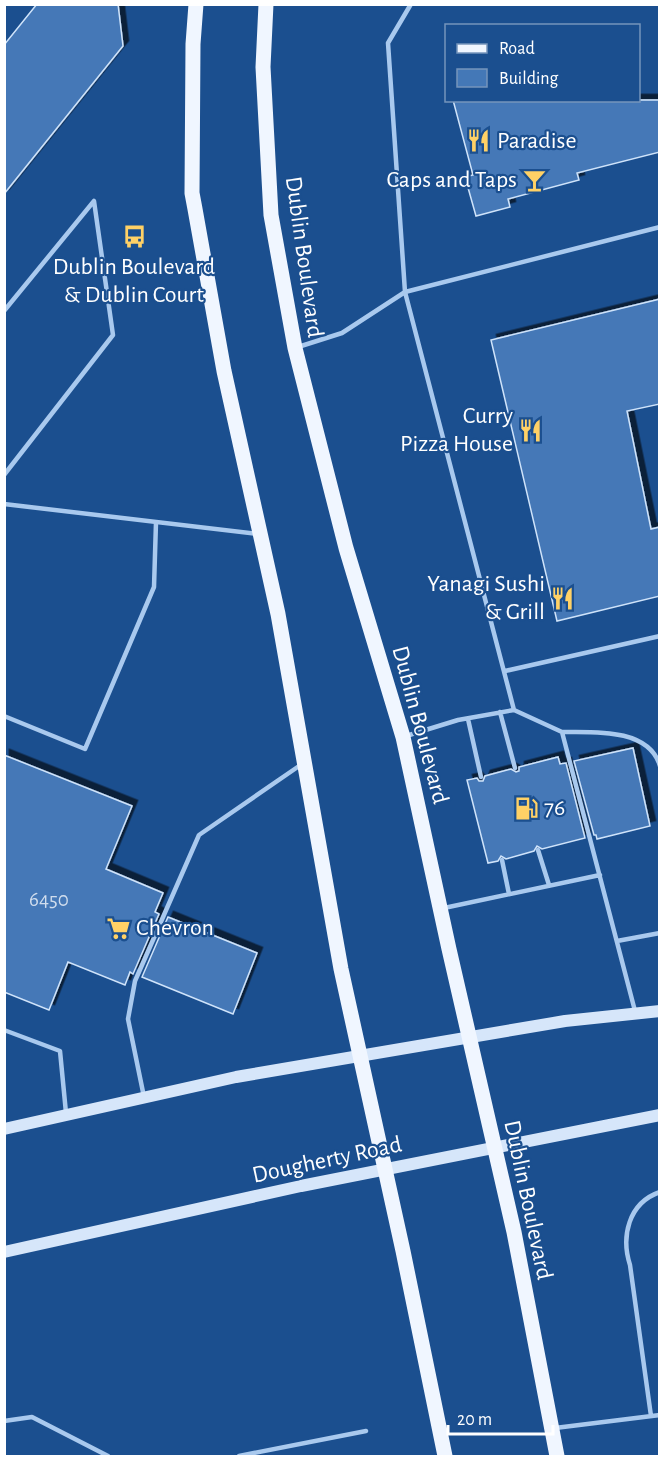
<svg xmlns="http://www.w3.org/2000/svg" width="664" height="1461" viewBox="0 0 664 1461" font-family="'Alegreya Sans',sans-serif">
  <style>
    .building { fill: #4478b7; stroke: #cfe3fa; stroke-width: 1.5; filter: url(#shadow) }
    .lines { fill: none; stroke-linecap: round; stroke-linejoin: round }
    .service { stroke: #a9c9ee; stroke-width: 4.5 }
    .secondary { stroke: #d6e6fa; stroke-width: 12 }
    .primary { stroke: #f0f6ff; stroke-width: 15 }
    .labels { text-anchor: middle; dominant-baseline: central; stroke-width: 4.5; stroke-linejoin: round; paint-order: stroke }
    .number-label { font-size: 21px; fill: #d0dded }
    .poi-label { font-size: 24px; fill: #fff; stroke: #1b4f8f; text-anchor: start }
    .street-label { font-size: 24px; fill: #fff; stroke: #1b4f8f }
  </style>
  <defs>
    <filter id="shadow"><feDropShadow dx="5.5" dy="-5.5" stdDeviation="0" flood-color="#0009"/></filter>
  </defs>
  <rect width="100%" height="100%" fill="#1b4f8f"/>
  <path class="building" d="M 37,4 L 118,4 L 123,46 L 4,194 L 4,45 Z
    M 453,100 L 660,100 L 660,152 L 577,173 L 579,180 L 508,199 L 510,207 L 476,216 L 465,177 L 473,175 Z
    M 660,299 L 660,404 L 627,411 L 651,529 L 660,527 L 660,596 L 557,621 L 491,340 Z
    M 633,748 L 650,826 L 597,839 L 596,835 L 594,835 L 574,761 Z
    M 4,755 L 132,806 L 106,869 L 163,893 L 155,912 L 159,914 L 133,974 L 130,972 L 125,985 L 68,962 L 49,1010 L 4,992 Z
    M 558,757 L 560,764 L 566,763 L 585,838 L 542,849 L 537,846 L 534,851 L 506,859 L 501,856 L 498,861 L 488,863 L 467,780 L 477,778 L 479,781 L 483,781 L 485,776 L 511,769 L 516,772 L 519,771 L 519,767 Z
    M 168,917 L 257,953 L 233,1014 L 142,977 Z"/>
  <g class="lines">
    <path class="service" d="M 4,311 L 94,201 L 113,335 L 4,475
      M 298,347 L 342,333 L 405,292 L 660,227
      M 4,504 L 258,534
      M 505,671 L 660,636
      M 514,710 L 562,732 L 635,1011
      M 500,712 L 515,768
      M 4,716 L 85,749 L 154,587 L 156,522
      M 468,719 L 481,777
      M 562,732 C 594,732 649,728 660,766
      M 406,736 L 458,720 L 514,710 L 405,292 L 388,43 L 411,4
      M 538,850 L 549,885
      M 502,860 L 509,894
      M 444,908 L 600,875
      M 617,941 L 660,933
      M 4,1030 L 60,1051 L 66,1113
      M 144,1097 L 128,1019 L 135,981 L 199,835 L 302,764
      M 651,1416 L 630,1265 C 621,1237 628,1203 660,1192
      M 4,1421 L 32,1417 L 108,1456
      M 555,1428 L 660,1415
      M 239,1456 L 366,1431"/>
    <path class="secondary" d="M 4,1129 L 236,1077 L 565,1021 L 660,1011
      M 4,1252 L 301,1186 L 660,1115"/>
    <path class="primary" d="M 196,4 L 193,44 L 192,193 L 195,209 L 224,371 L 278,614 L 341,969 L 403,1251 L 445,1456
      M 266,4 L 263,67 L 271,215 L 295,348 L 346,548 L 403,737 L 449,949 L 514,1232 L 557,1456"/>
  </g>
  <defs>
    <symbol id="restaurant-bare" viewBox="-9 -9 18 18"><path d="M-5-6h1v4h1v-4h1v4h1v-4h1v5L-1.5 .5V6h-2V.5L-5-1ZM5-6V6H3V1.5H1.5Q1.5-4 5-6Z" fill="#ffd166" stroke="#1b4f8f" stroke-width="2.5" paint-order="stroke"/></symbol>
    <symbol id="bar-bare" viewBox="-9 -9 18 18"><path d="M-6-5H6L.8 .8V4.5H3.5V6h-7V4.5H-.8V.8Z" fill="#ffd166" stroke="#1b4f8f" stroke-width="2.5" paint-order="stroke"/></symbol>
    <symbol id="bus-bare" viewBox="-9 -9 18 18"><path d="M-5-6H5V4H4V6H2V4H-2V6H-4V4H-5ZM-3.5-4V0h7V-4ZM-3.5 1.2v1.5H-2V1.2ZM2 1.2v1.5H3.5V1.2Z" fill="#ffd166" stroke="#1b4f8f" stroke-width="2.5" paint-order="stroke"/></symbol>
    <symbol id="fuel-bare" viewBox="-9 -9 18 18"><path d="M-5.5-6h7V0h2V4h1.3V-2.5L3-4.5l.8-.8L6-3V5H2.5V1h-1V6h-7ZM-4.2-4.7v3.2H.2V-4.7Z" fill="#ffd166" stroke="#1b4f8f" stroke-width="2.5" paint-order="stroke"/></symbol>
    <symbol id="supermarket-bare" viewBox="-9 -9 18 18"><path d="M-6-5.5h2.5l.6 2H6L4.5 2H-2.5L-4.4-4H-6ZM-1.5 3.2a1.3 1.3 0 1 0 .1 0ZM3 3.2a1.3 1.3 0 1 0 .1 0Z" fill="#ffd166" stroke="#1b4f8f" stroke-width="2.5" paint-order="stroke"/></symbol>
  </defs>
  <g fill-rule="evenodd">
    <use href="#restaurant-bare" x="462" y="124" width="33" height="33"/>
    <use href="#bar-bare" x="518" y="164" width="33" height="33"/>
    <use href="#bus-bare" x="118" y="220" width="33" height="33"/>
    <use href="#restaurant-bare" x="514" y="414" width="33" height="33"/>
    <use href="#restaurant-bare" x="546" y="582" width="33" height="33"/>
    <use href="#fuel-bare" x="510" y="792" width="33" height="33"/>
    <use href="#supermarket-bare" x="102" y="912" width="33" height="33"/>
  </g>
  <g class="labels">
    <g class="number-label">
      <text x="49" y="899">6450</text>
    </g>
    <g class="poi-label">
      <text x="497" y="141">Paradise</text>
      <text x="517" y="180" text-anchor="end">Caps and Taps</text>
      <text x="134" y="267" text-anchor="middle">Dublin Boulevard<tspan x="134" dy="28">&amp; Dublin Court</tspan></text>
      <text x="513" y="416" text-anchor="end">Curry<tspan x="513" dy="28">Pizza House</tspan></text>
      <text x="545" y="584" text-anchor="end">Yanagi Sushi<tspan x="545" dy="28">&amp; Grill</tspan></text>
      <text x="544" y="808">76</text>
      <text x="136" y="928">Chevron</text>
    </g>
    <g class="street-label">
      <text transform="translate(304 257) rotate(82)">Dublin Boulevard</text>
      <text transform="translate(420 725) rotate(75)">Dublin Boulevard</text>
      <text transform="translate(327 1160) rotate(-12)">Dougherty Road</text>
      <text transform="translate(528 1200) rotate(78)">Dublin Boulevard</text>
    </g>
  </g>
  <rect width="664" height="1461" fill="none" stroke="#ffffff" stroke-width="12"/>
  <rect x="445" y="24" width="195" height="78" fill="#1b4f8f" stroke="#7695bc" stroke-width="1.5"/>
  <rect x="457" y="44" width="30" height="9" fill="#f0f6ff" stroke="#7695bc" stroke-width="1.5"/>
  <text x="499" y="54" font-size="18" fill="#ffffff">Road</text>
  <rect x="457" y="69" width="30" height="18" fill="#4478b7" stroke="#7695bc" stroke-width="1.5"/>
  <text x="499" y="84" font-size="18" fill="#ffffff">Building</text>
  <path d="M448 1425v9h105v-9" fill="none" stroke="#ffffff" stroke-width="3"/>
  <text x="457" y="1425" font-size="18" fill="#ffffff" stroke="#1b4f8f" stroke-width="4.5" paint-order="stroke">20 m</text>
</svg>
